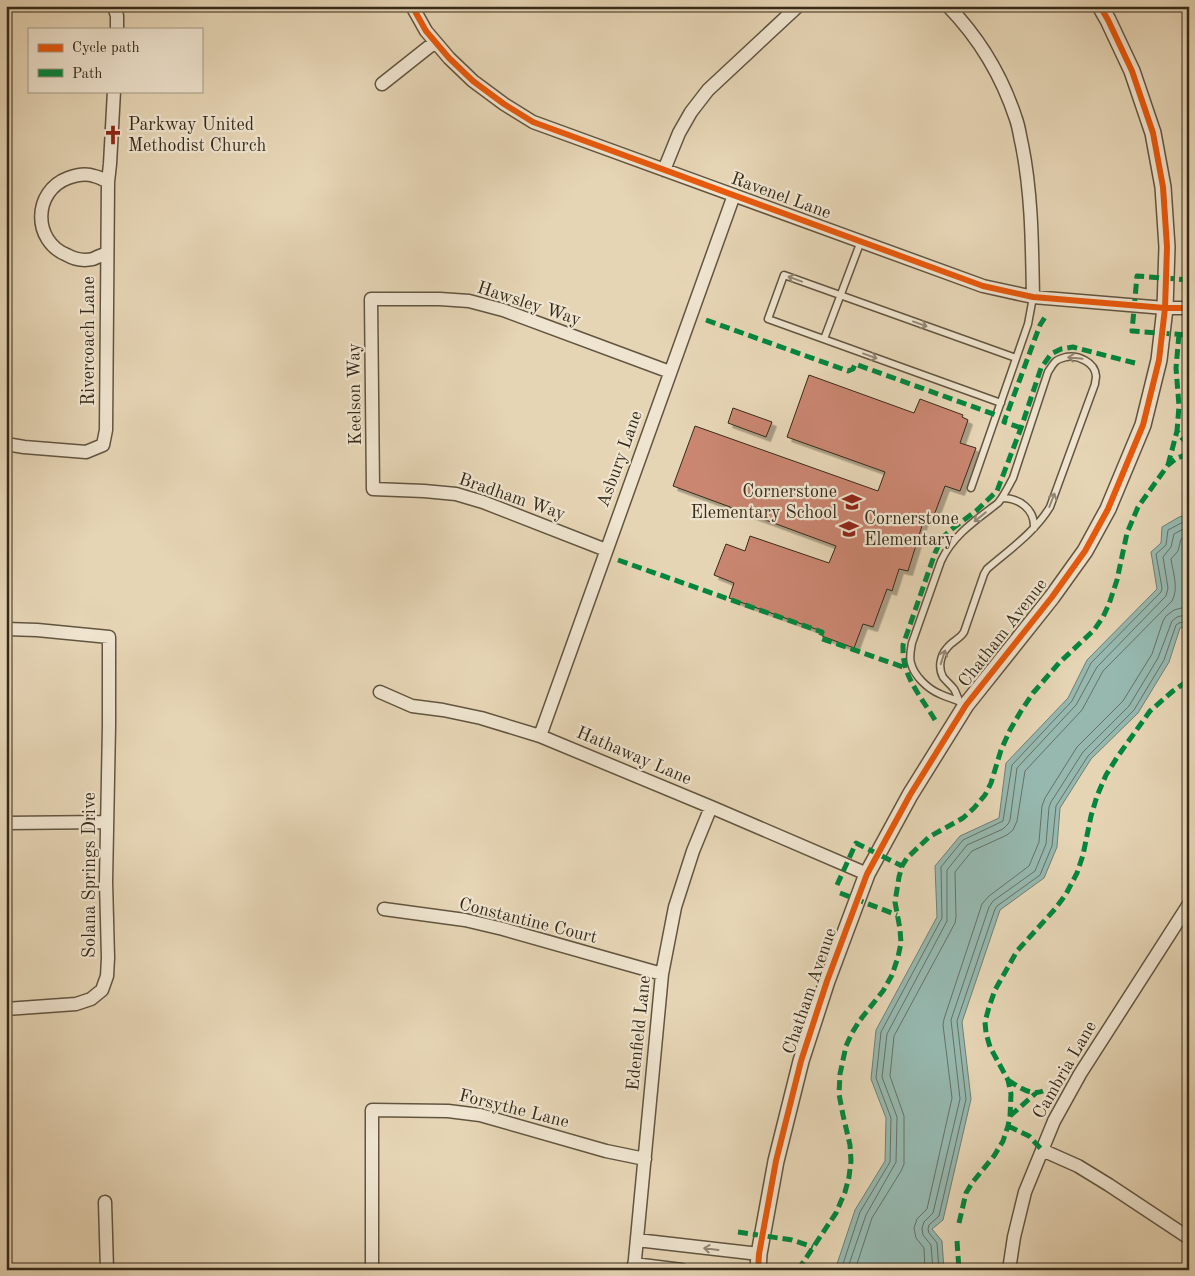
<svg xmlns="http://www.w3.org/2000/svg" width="1195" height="1276" viewBox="0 0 1195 1276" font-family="'Old Standard TT',serif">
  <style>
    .water { fill: #96b8af; stroke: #707f73 }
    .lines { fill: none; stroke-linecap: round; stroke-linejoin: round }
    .shore { stroke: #667164; stroke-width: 1 }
    .building { fill: #ca8671; stroke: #362a19; filter: url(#shadow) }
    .service-casing { stroke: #625540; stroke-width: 9 }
    .minor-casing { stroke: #625540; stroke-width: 15 }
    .tertiary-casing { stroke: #625540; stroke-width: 18 }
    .service { stroke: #efe4cf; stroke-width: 6 }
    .minor { stroke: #efe4cf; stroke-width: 12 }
    .tertiary { stroke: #efe4cf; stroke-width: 15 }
    .quiet { stroke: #00873e; stroke-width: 5; stroke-dasharray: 10 5; stroke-linecap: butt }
    .cycleway-casing { stroke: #efe4cf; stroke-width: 9 }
    .cycleway { stroke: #e8590c; stroke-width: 6 }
    .oneway { stroke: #928774 }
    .labels { text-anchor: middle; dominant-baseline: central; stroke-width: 4.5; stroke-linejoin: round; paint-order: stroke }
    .poi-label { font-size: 18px; fill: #362a19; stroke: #efe4cf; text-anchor: start }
    .street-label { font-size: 18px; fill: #362a19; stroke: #efe4cf }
  </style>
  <defs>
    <filter id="shadow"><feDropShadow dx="4.5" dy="4.5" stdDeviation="0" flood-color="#0004"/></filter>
  </defs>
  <rect width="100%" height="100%" fill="#e6d5b5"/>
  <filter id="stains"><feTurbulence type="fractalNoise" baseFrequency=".004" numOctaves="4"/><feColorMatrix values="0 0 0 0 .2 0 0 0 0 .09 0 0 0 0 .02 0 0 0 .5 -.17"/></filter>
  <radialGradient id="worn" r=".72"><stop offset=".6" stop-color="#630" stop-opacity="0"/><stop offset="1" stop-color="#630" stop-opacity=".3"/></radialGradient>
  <path class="water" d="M 1189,514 L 1189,625 L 1180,628 L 1169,662 L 1138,713 L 1091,759 L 1060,808 L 1057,847 L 1044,878 L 1000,910 L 962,1022 L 971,1099 L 943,1220 L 932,1229 L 942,1241 L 944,1270 L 835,1270 L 855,1210 L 885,1161 L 886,1118 L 871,1079 L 876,1030 L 937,917 L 935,866 L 960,836 L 999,818 L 1006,763 L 1068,698 L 1087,660 L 1157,589 L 1151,552 L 1161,543 L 1162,527 L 1179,517 Z"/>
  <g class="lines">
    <path class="shore" d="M 841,1270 L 860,1212 L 890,1162 L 891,1118 L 876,1078 L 881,1032 L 942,918 L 941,867 L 963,840 L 1003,821 L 1012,765 L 1072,701 L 1091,663 L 1161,592 L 1162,588 L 1156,554 L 1166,545 L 1168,530 L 1189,519
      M 847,1270 L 866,1215 L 896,1162 L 897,1117 L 882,1077 L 887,1034 L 947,921 L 947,870 L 967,845 L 1003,829 L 1008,824 L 1010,820 L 1017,768 L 1076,705 L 1097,667 L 1166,596 L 1168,588 L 1163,557 L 1171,547 L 1174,534 L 1189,526
      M 855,1270 L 872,1218 L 901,1171 L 904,1164 L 904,1116 L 890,1076 L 894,1036 L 955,923 L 956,917 L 955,872 L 972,851 L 1007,835 L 1013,830 L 1017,821 L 1025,771 L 1082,710 L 1103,671 L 1172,601 C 1179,588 1173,573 1171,559 L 1178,551 L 1181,539 L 1189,534
      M 925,1270 L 924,1248 L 916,1238 L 914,1228 L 917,1219 L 927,1209 L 952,1098 L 943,1025 L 944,1019 L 982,904 L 989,896 L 1029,866 L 1039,842 L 1042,806 L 1045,798 L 1077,747 L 1123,701 L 1152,654 L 1163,621 L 1166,616 L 1174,610 L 1189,606
      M 933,1270 L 931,1245 L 923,1235 L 922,1228 L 924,1222 L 933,1213 L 960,1099 L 951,1020 L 989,907 L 993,901 L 1035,871 L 1046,844 L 1049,807 L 1051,802 L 1083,752 L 1129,706 L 1158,658 L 1172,621 L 1177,617 L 1189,614
      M 939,1270 L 937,1243 L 929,1233 L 928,1229 L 929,1225 L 939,1216 L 966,1099 L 957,1021 L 995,909 L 997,906 L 1040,875 L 1052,846 L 1056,806 L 1088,756 L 1134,710 L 1164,660 L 1176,625 L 1179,623 L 1189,620"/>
  </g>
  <path class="building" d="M 809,375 L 914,413 L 920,399 L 963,415 L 962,417 L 968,420 L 960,443 L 976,448 L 960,491 L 945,486 L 933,518 L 925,516 L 908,571 L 899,569 L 892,591 L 887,589 L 873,627 L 863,624 L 854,648 L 822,636 L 824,632 L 729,598 L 734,583 L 714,575 L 726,544 L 745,551 L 750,536 L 829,563 L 836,546 L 673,486 L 695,426 L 878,491 L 885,472 L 787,437 Z
    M 733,408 L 772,422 L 766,437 L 728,423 Z"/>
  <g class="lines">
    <defs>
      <path id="service" d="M 824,339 L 861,241
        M 1001,403 L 768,319 L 784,275 L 1016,358
        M 971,488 L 1028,324 L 1033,297
        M 1002,498 C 1019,498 1035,509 1034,528
        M 959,700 C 957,696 956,692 954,689 C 951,685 946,681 943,677 C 938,668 940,656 947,648 C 952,641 960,639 964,632 L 984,574 L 987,569 C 1009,550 1035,532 1050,507 L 1095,384 C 1095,381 1096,379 1096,376 C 1095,362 1078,355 1066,357 C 1062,358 1058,359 1055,362 C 1052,365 1050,369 1048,372 L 1013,478 C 1008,487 1004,496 998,503 C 976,520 953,535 941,561 L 912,643 C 911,649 909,657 911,663 C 914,676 928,689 940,694 C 950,699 957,699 966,705"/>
      <path id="minor" d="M 114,6 L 117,16 L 117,29
        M 412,6 L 426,31 L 449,58 L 473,81 L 504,104 L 533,122 L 983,286 L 1033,297 L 1165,308 L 1189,308
        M 948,6 C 980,39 1002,76 1016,119 C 1019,127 1020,137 1022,145 C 1032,195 1032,246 1033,297
        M 382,84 L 435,42
        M 664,170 L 679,133 L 691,112 L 708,90 L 798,6
        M 107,253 C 102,255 97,257 93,259 C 84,261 74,259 67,255 C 32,241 33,191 68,178 C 76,175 86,173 94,176 C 99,177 104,180 108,182
        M 6,444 L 24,447 L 86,452 L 103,445 L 106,430 L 108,182 L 110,164 L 114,91
        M 606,550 L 483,502 L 456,494 L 424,491 L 373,489 L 371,299 L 440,299 L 469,301 L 503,310 L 670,372
        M 6,629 L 37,630 L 109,637 L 109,725 L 106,882 L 108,958 L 107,976 L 102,990 L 91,999 L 76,1004 L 6,1009
        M 380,692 L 412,706 L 443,710 L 481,718 L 540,736 L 711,807 L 867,874
        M 540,736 L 734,195
        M 6,823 L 107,822
        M 384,909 L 465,920 L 503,929 L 662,974
        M 1042,1150 L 1078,1166 L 1109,1185 L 1189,1238
        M 105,1202 L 107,1270
        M 637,1240 L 759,1254
        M 634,1264 L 682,1270
        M 372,1270 L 372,1110 L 448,1111 L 480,1115 L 606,1151 L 645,1159
        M 634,1270 L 662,974 L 675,907 L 693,851 L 711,807
        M 1009,1270 L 1014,1237 L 1025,1192 L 1054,1121 L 1080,1074 L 1189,904"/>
      <path id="tertiary" d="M 758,1270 L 759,1254 L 776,1161 L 801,1061 L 827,981 L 867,874 L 910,795 L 966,705 L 1052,597 L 1085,551 L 1108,509 L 1143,425 L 1159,360 L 1165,308 L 1167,247 L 1163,187 L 1153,133 L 1132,71 L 1108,20 L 1100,6"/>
    </defs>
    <use href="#service" class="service-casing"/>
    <use href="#minor" class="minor-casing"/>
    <use href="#tertiary" class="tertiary-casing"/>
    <use href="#service" class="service"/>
    <use href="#minor" class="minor"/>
    <use href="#tertiary" class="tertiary"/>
    <path class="quiet" d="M 1189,280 L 1137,276 L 1132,331 L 1187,335 L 1189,312
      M 706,320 L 848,371 L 853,369 L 855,364 L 996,415
      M 1179,334 L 1176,368 L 1179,406 L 1177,431 L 1182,438 L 1189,445
      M 1021,428 L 1004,422 L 1040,325 L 1047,314
      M 1168,465 L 1177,431
      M 618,560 L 822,632 L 820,638 L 906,668
      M 935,720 C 925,703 907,681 904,661 C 903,656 903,650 903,645 L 935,553 L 942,538 L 952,529 L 976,511 L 997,491 L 1021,428 L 1041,368 L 1051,354 L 1061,349 L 1073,347 L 1135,363
      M 837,885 L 856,843 L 902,866
      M 840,893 L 897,915
      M 1008,1080 C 1019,1087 1030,1096 1043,1091
      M 1010,1116 L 1036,1093
      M 1008,1126 L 1029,1136 L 1042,1150
      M 959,1223 L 966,1193 L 972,1183 L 994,1156 L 1003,1141 L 1008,1126 L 1010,1116 L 1011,1094 L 1008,1080 L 990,1047 L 986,1033 L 985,1022 L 989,1007 L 995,990 L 1017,951 L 1055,909 L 1066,894 L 1077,873 L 1083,855 L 1091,816 L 1097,796 L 1106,775 L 1118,756 L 1150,711 L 1173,691 L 1189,680
      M 738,1232 L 792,1240 L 813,1247
      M 957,1241 L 959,1270
      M 798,1270 L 836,1213 L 845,1192 L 849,1177 L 851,1161 L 850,1145 L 843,1115 L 839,1094 L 840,1074 L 846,1046 L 852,1033 L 860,1020 L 883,991 L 892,975 L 898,957 L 901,943 L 900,929 L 895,902 L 899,877 L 902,866 L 907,858 L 929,837 L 963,818 L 974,808 L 985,795 L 991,783 L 1001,750 L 1010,730 L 1021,711 L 1033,693 L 1059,663 L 1094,630 L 1103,617 L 1109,604 L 1117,580 L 1127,533 L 1138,507 L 1168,465 L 1177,458 L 1189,454"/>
    <defs>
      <path id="cycleway" d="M 412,6 L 426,31 L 449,58 L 473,81 L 504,104 L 533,122 L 983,286 L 1033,297 L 1165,308 L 1189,308
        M 758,1270 L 759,1254 L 776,1161 L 801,1061 L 827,981 L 867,874 L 910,795 L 966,705 L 1052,597 L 1085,551 L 1108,509 L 1143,425 L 1159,360 L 1165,308 L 1167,247 L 1163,187 L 1153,133 L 1132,71 L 1108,20 L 1100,6"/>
    </defs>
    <use href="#cycleway" class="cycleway-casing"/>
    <use href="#cycleway" class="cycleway"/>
  </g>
  <defs><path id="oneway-shaft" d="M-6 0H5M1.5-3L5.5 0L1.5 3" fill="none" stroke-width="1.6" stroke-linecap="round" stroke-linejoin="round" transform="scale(1.25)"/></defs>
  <g class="oneway">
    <use href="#oneway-shaft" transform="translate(795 279) rotate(-160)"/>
    <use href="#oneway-shaft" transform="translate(920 324) rotate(20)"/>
    <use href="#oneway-shaft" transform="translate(870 356) rotate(20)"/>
    <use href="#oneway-shaft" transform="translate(1075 358) rotate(-174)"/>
    <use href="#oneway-shaft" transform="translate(1052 500) rotate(-69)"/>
    <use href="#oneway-shaft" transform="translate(980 517) rotate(141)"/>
    <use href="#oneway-shaft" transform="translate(943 657) rotate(-72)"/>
    <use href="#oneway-shaft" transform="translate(711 1249) rotate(-173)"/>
  </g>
  <defs>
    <symbol id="church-bare" viewBox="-9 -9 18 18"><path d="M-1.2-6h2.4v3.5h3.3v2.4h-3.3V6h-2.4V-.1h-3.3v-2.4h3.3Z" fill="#8f2418" stroke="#efe4cf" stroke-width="2.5" paint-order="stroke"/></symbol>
    <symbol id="school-bare" viewBox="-9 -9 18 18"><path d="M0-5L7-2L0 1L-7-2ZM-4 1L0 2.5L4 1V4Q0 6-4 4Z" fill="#8f2418" stroke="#efe4cf" stroke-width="2.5" paint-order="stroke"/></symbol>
  </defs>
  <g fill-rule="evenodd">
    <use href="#church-bare" x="99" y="121" width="28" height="28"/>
    <use href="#school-bare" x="838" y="488" width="28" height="28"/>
    <use href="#school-bare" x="835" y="515" width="28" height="28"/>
  </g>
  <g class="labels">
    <g class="poi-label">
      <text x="128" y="125">Parkway United<tspan x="128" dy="21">Methodist Church</tspan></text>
      <text x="837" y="492" text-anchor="end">Cornerstone<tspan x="837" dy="21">Elementary School</tspan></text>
      <text x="864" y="519">Cornerstone<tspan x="864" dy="21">Elementary</tspan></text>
    </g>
    <g class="street-label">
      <text transform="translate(781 196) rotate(20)">Ravenel Lane</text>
      <text transform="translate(529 304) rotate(18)">Hawsley Way</text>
      <text transform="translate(89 341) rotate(-90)">Rivercoach Lane</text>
      <text transform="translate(355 394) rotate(-91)">Keelson Way</text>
      <text transform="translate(620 459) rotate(-70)">Asbury Lane</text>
      <text transform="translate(512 497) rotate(19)">Bradham Way</text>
      <text transform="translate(1003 633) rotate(-52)">Chatham Avenue</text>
      <text transform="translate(634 756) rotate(23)">Hathaway Lane</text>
      <text transform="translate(90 875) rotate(-90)">Solana Springs Drive</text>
      <text transform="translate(528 921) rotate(14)">Constantine Court</text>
      <text transform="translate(810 991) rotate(-71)">Chatham Avenue</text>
      <text transform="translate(639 1033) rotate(-84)">Edenfield Lane</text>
      <text transform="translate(1065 1070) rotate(-60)">Cambria Lane</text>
      <text transform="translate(514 1109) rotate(14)">Forsythe Lane</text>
    </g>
  </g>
  <rect width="1195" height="1276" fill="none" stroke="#e6d5b5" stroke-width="25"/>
  <rect x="8" y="8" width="1180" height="1261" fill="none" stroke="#362a19" stroke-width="2.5"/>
  <rect x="12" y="12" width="1170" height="1251" fill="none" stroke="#362a19"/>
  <rect x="28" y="28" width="175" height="65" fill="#efe4cf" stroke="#a59a86"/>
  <rect x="38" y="44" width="25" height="8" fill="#e8590c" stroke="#a59a86"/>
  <text x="72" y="52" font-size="15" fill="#362a19">Cycle path</text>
  <rect x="38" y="69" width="25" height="8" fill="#00873e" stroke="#a59a86"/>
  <text x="72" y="78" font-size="15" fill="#362a19">Path</text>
  <rect width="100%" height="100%" filter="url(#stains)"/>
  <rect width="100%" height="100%" fill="url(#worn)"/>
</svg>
